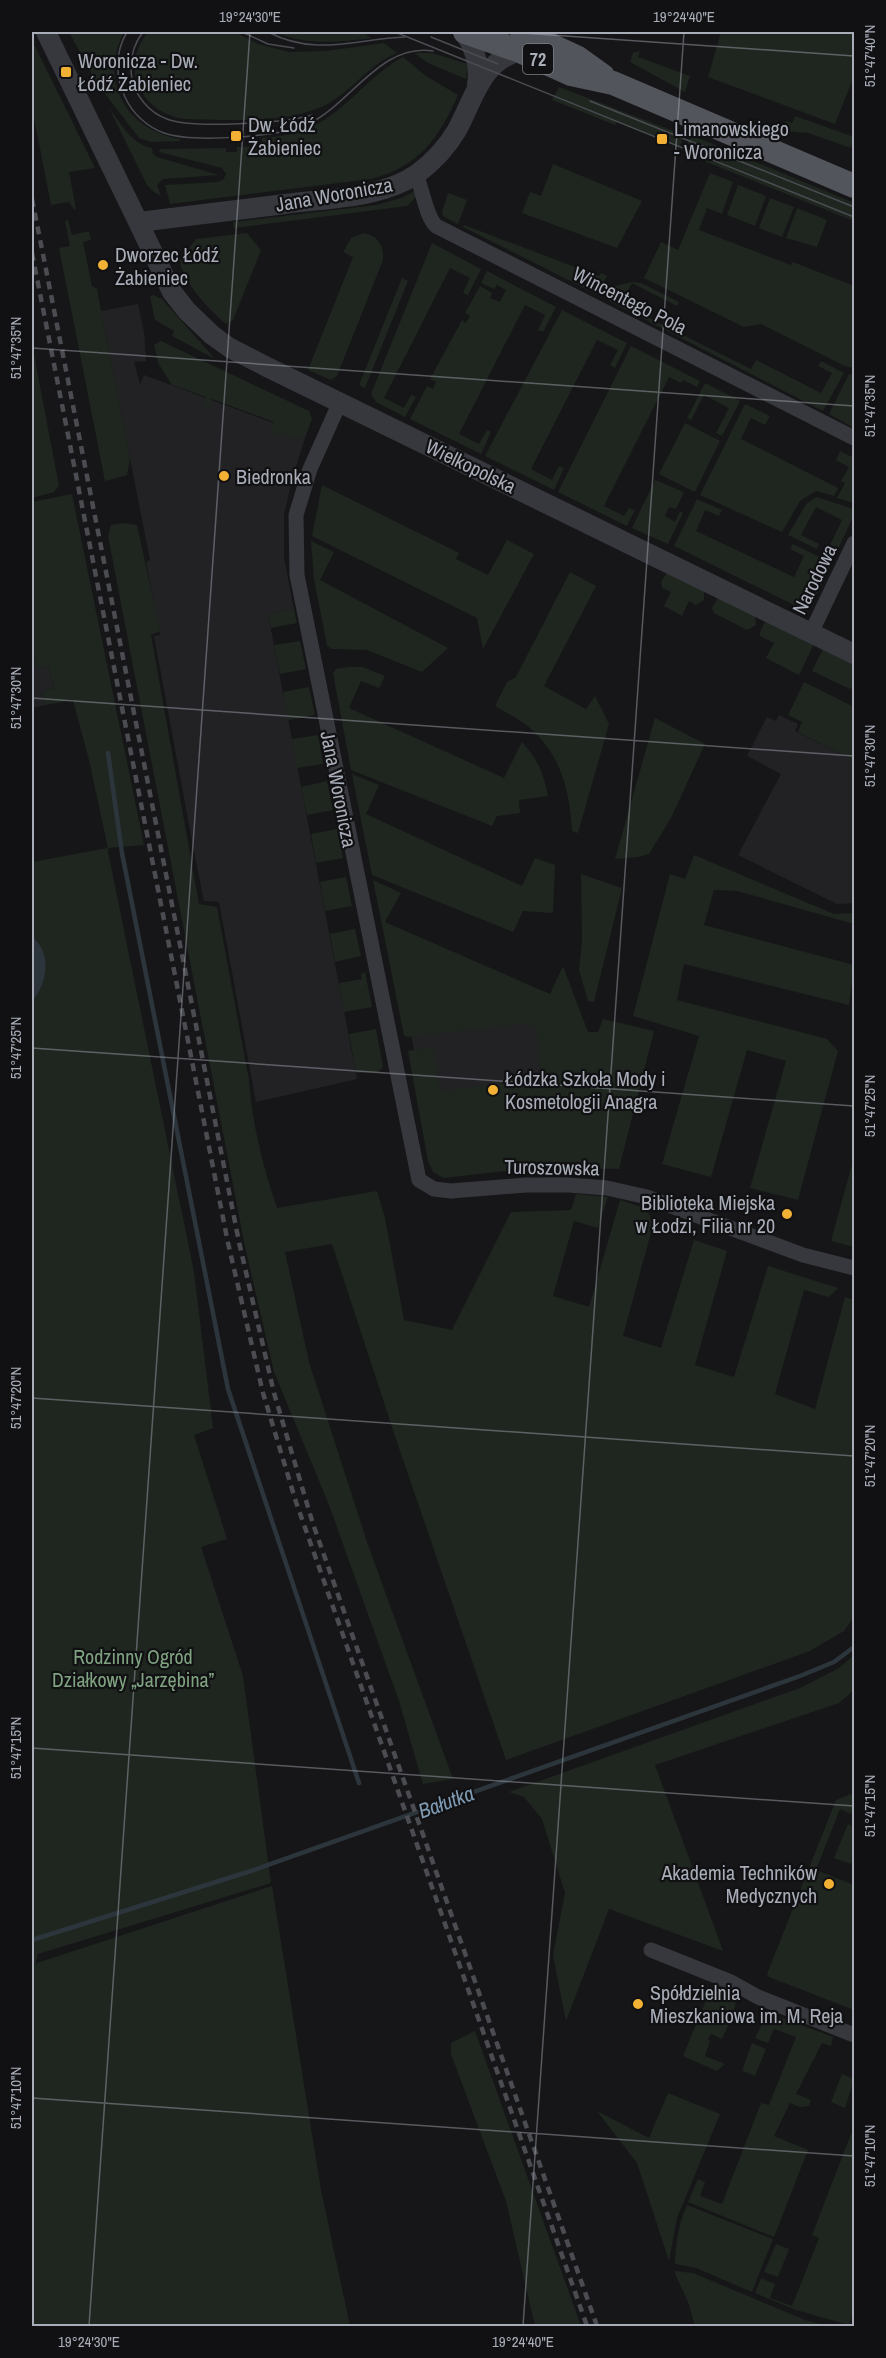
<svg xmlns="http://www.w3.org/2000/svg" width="886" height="2358" viewBox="0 0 886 2358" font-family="'Archivo Narrow',sans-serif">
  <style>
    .built { fill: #222225 }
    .green { fill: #1e261f }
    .water { fill: #2c353c }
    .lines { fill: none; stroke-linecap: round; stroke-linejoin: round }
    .stream { stroke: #2c353c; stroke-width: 4.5 }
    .minor { stroke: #37383d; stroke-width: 15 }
    .tertiary { stroke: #37383d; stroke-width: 20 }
    .primary { stroke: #53555c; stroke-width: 24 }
    .tram { stroke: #4a4c52; stroke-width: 1.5 }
    .rail { stroke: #4a4c52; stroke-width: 4.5; stroke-dasharray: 8 6; stroke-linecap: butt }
    .ticks { fill: none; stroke: #a8adb8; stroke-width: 1.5; stroke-opacity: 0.45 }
    .poi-dot { fill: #f2b134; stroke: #111113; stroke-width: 2 }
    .labels { text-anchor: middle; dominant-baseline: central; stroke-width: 4.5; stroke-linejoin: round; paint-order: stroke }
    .shield { fill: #111113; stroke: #7b7e86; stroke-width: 1.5 }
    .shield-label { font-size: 18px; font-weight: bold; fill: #a8adb8 }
    .poi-label { font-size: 20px; fill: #a8adb8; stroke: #111113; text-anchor: start }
    .street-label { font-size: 20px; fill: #a8adb8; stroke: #111113 }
    .park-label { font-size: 20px; fill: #7fa381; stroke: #111113 }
    .water-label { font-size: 21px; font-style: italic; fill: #7f9bb3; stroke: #111113 }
    .neatline { fill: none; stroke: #a8adb8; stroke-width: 2 }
    .ticks-label { font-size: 15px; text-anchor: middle; fill: #a8adb8 }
  </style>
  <rect width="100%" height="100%" fill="#161618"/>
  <path class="built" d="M 138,304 L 144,332 L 146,361 L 134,362 L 140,384 L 144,375 L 306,435 L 292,479 L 284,515 L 284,558 L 294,609 L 268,614 L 357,1079 L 256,1102 L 219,902 L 204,901 L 195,857 L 154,636 L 160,635 L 146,562 L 150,560 L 101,311 Z
    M 32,645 L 37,669 L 49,666 L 54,688 L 42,691 L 45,705 L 32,708 Z
    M 779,715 L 798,724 L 795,731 L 854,760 L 854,903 L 837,904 L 738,855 L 781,774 L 747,756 L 767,717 L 776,721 Z
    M 516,1017 L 557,1029 L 573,1152 L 433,1152 L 410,1029 Z"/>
  <path class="green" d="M 69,32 L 124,32 C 98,82 127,130 180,139 L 180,141 L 152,142 L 139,138 L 96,82 Z
    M 148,32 L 235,32 L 258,44 L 289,52 L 326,51 L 384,43 L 397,53 C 372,63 356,86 334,100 C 297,125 227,120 184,119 C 140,112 119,68 148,32 Z
    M 275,32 L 360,32 L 372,38 C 338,42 307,46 275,32 Z
    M 721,32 L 854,32 L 854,76 L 835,124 L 708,77 Z
    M 32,40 L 95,168 L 69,172 L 76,209 L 74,209 L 69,202 L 51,205 L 32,108 Z
    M 640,51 L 638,57 L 690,76 L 685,92 L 630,62 L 633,53 Z
    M 414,53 L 432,53 L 468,64 L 466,79 L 428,63 Z
    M 403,57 L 426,76 L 458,95 C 439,138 419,167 371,179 L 170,204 L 165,185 L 217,182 L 223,180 L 226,174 L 222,168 L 159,152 L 160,149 L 226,148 L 226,152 L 237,152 L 237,147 L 262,147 L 262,138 C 276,137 291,135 304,130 C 343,116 367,76 403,57 Z
    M 559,87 L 684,135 L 678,151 L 678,147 L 616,122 L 615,125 L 552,100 Z
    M 109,108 C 121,123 131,144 152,148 L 153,154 L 157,157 L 219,175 L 163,179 L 157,185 L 161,196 L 154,192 L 147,185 Z
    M 795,116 L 854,137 L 851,148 L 808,133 L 782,131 L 786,121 L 792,123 Z
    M 691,135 L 854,203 L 854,221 L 684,153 Z
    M 553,164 L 642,201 L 617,248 L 522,213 L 530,192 L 541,196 Z
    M 710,173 L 733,182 L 722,214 L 707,208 L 699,230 L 791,265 L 793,262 L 854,286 L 854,368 L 845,366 L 761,324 L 744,327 L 644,278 L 661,242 L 678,250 Z
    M 738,185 L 766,196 L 755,226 L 727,215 Z
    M 417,190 L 419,194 L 407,206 L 234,228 L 233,222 L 376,205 L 401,198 Z
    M 448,193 L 467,200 L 458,224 L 443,216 L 442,212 Z
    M 770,198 L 794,207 L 782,237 L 759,228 Z
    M 797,208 L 827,220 L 817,247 L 786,238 Z
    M 68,220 L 72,235 L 89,231 L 91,240 L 83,242 L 92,286 L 97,289 L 101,311 L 130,458 L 127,475 L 105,481 L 59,248 L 70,246 L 65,221 Z
    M 464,225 L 599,276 L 601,273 L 607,276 L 596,294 L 463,227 Z
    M 247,233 L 261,250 L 233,320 L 226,324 C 211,312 180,279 180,260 L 196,239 Z
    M 364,233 C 379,237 384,245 383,260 L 337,376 L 331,380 L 308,370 L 353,257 L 343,252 L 351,238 Z
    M 432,243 L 481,269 L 468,295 L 463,293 L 470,278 L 450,268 L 384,398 L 404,408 L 411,395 L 416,397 L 405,417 L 376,402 L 371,394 Z
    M 487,271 L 556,307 L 543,332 L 538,330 L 545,315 L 525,305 L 459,434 L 479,444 L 487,430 L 491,432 L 481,454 L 410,419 L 427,386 L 433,389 L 436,382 L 430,379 L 462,320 L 466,323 L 470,316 L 465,313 L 480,286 L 492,293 L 490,298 L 500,302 L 506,290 L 497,285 L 494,289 L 481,283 Z
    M 402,278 L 408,281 L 365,388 L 359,385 Z
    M 632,282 L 641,283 L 679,302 L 677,306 L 632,283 L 621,304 L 751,369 L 756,360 L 821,393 L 832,373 L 818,366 L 821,361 L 844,373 L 823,411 L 609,301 L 609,297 L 615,286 Z
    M 153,295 L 162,299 L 215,359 L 172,336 L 174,331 L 155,320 L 150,296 Z
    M 562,310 L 627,343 L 615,368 L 610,365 L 618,350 L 597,340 L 531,469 L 552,480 L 559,466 L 564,468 L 554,490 L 485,456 Z
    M 161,341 L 309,411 L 312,419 L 306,435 L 297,439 L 283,433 L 281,437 L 271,433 L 274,422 L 212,399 L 208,410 L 203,408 L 206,397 L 172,385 L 158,363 L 154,345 Z
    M 32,344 L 59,486 L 54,492 L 32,498 Z
    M 631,346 L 700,381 L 697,387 L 683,380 L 681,383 L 669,377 L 604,506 L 624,516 L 629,508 L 635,510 L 627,526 L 558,492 Z
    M 849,374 L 854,375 L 854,413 L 852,419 L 854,421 L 854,428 L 829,414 Z
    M 705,383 L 740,401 L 722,436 L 716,433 L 729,408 L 704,395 L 691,420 L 687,418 Z
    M 745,404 L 770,416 L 765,425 L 751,418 L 741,439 L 838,488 L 834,496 L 816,491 L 800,501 L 782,532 L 700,495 Z
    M 685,423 L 720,441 L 695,492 L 659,474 Z
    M 840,451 L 854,458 L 854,503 L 837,498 L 845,483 L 841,481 L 849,467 L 836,460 Z
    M 655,480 L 684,492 L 676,509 L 669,507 L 665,516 L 675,522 L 680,511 L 683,513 L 668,544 L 632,528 Z
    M 322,485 L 459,553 L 456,559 L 488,575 L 507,540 L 534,554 L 483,649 L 477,618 L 312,536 Z
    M 72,494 L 144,845 L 108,848 L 108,852 L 194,1272 L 213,1428 L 194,1435 L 227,1539 L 201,1547 L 243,1676 L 271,1883 L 38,1954 L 35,1966 L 37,1963 L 272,1886 L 321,2190 L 350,2326 L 32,2326 L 32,862 L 108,848 L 89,760 L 73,700 L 45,705 L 42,691 L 54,688 L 49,666 L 37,669 L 32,645 L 32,502 Z
    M 816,497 L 854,509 L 854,515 L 838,549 L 830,545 L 842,520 L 816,507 L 801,535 L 819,544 L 817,549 L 788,535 L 806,504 Z
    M 697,499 L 722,510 L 719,516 L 705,510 L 696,531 L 794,577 L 804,556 L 790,549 L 793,544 L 832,563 L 808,612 L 674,546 Z
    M 123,523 L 137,525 L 160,631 L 151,635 L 199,904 L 217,907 L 249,1080 C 252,1124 263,1166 277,1208 L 377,1191 L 385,1218 L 404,1320 L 452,1330 L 511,1212 L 571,1210 L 576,1194 L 608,1197 L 598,1228 L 574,1221 L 553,1296 L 589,1307 L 620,1200 L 647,1209 L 653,1225 L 623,1336 L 661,1348 L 694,1240 L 727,1251 L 695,1365 L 734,1377 L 768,1266 L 838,1288 L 829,1297 L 804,1290 L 775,1394 L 815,1409 L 845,1297 L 854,1300 L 854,1617 L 844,1631 L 810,1651 L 506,1760 L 397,1442 L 332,1244 L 285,1252 L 309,1362 L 368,1545 L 453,1779 L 423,1784 L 399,1701 L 329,1505 L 274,1372 L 245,1247 L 108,536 L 111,525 Z
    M 311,541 L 334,552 L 320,580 L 448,648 L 422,672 L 367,650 L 332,649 L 327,646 L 314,579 Z
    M 570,572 L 596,586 L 544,686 L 586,709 L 595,696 L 609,724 L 578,833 L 572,831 C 570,794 562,758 534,732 C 524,721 508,714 495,706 L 507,682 L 516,677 Z
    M 666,574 L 672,574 L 704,590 L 704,600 L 696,605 L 689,601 L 682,616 L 664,606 L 671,592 L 662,588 L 661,582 Z
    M 717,599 L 723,599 L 755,615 L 756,625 L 747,630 L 714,613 L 712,608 Z
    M 294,609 L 297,623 L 271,628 L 268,614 Z
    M 769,621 L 814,644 L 799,675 L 766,658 L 774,643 L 760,636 L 760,632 L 765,622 Z
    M 300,641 L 306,669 L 280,674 L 274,645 Z
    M 823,649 L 854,664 L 854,686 L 850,689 L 812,671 Z
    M 348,667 L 363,667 L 385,676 L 379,688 L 361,681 L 349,708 L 504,778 L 522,742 C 539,761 543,772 548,796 L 519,800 L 520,813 L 497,816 L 492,826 L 351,770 L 333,673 L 336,669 Z
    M 804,682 L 854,707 L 854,760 L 798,732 L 802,722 L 788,715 Z
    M 309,687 L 315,715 L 288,720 L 283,692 Z
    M 655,718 L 705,744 L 671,818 L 649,854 L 638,857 L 615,859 Z
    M 318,735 L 323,764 L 297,768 L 292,739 Z
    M 352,774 L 379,785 L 366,814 L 522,886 L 535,858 L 555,865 L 553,913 L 523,911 L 513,932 L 372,875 Z
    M 327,781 L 333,810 L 307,815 L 301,787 Z
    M 337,829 L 343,858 L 316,863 L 311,834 Z
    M 694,855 L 834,914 L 854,913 L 854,924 L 737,891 L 714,890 L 704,925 L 854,965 L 849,1005 L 684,964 L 677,1000 L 827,1039 L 838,1051 L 798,1200 L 750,1188 L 786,1061 L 747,1050 L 711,1177 L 662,1164 L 699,1036 L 633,1016 L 670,874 L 685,879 Z
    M 581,874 L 622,888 L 594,1002 L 588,1001 L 579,970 L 582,940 Z
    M 346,877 L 352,906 L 325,911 L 320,882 Z
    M 373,880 L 401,893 L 385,922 L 550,994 L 563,966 L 588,1032 L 598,1032 L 603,1019 L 654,1031 L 619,1169 L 533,1168 L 443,1178 L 433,1172 L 428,1161 L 408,1051 L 433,1047 L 440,1091 L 521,1081 L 541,1072 L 536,1026 L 522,1024 L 408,1037 L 404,1036 Z
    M 355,929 L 361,956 L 335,962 L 330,934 Z
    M 365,972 L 372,1007 L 344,1012 L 339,983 L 362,979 L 361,974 Z
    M 376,1029 L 383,1067 L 378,1072 L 356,1073 L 349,1034 Z
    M 854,1157 L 854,1247 L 831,1241 Z
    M 854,1655 L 854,1690 L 839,1703 L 655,1765 L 723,1951 L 609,1909 L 566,2021 L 553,1955 L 565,1893 L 542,1819 L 524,1797 L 509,1792 L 800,1688 L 839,1668 Z
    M 854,1793 L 854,1815 L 840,1809 L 816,1870 L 854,1885 L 854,1981 L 852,1984 L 854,1986 L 854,2010 L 769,1977 L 767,1974 L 836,1800 Z
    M 848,1824 L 854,1827 L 854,1856 L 851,1864 L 834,1858 Z
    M 714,1981 C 720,1984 732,1987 735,1993 C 740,2003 726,2029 722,2039 L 711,2034 L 708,2039 L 710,2041 L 705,2056 L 725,2064 L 717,2071 L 683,2056 Z
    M 771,2018 L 783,2018 L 833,2037 L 831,2046 L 822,2043 L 796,2094 L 811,2100 L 809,2106 L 800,2107 L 790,2103 L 774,2136 L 808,2150 L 774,2237 L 688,2202 L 698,2179 L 705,2182 L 700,2196 L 722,2204 L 761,2103 L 769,2105 L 796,2037 L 774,2029 L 768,2043 L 755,2038 L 763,2022 Z
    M 475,2031 L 581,2326 L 535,2326 L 506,2201 L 451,2054 L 451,2043 Z
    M 752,2043 L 766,2049 L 755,2076 L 742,2071 Z
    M 842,2074 L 854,2079 L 845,2108 L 831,2102 Z
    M 668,2093 L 720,2114 L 677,2218 L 669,2261 L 637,2163 L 597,2111 L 649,2138 Z
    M 851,2134 L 854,2135 L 854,2311 L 849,2325 L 796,2310 L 755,2293 L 761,2278 L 775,2284 L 770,2298 L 792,2306 L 819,2238 L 812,2235 Z
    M 687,2205 L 773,2239 L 752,2292 L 696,2268 L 675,2264 C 676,2243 678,2224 687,2205 Z
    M 776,2244 L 789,2249 L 778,2277 L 764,2272 Z
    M 674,2271 L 693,2273 L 805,2320 L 829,2326 L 695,2326 L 688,2302 Z"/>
  <path class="water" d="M 32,937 C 52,952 48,983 32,1001 Z"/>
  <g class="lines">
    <path class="stream" d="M 108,753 L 122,853 L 228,1389 L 359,1783
      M 32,1940 L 254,1870 L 800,1676 L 834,1662 L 854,1647"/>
    <path class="minor" d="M 416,175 C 423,189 425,215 436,226 L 854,438
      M 340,402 L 310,469 L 296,515 L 297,575 L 419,1180 L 434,1189 L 451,1191 L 526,1185 L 569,1185 L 607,1188 L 647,1197 L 803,1255 L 854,1268
      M 811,633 L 854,543
      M 651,1950 L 731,1982 L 758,1997 L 854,2035"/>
    <path class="tertiary" d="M 46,32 L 172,292 L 187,311 L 212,335 L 230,348 L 267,367 L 854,654
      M 464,32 C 475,48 480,65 477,84
      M 139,222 C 188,216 236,210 285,204 C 328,198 380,199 417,174 C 433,162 447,147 457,130 C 474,99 481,61 520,51"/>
    <path class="primary" d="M 465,32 L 520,51 L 571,74 L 613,83 L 854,186
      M 522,32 L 578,58 L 603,76"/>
    <path class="tram" d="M 127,32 C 115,52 115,76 125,97 C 132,113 147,127 164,133 C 193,143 280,137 308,124 C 351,104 380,43 433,51
      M 143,32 C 133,45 129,62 132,79 C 136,97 150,113 167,119 C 191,129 286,123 312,115
      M 242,32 L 268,44 L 294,48
      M 268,32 C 316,57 355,39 405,37
      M 395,32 L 854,217
      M 431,37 L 498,64
      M 590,101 L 854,207"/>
    <path class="rail" d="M 32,199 L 239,1242 L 274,1393 L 313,1524 L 597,2326
      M 32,253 L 228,1243 L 263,1393 L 296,1502 L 587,2326"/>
  </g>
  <path class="ticks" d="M 508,32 L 854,56M 32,348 L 854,406M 32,698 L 854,756M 32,1048 L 854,1106M 32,1398 L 854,1456M 32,1748 L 854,1806M 32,2098 L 854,2156M 89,2326 L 250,32M 523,2326 L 684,32"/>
  <g class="poi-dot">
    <rect x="60" y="66" width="12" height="12" rx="3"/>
    <rect x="230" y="130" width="12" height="12" rx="3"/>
    <rect x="656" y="133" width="12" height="12" rx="3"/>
    <circle cx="103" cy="265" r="6"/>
    <circle cx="224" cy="476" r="6"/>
    <circle cx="493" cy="1090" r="6"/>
    <circle cx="787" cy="1214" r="6"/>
    <circle cx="829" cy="1884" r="6"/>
    <circle cx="638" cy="2004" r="6"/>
  </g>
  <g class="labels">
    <rect class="shield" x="523" y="44" width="30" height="30" rx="4.5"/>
    <g class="shield-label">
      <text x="538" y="59">72</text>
    </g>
    <g class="poi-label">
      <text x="78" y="60">Woronicza - Dw.<tspan x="78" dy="23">Łódź Żabieniec</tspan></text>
      <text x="248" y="124">Dw. Łódź<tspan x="248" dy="23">Żabieniec</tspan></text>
      <text x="674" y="128">Limanowskiego<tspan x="674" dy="23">- Woronicza</tspan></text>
      <text x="115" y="254">Dworzec Łódź<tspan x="115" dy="23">Żabieniec</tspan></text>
      <text x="236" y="476">Biedronka</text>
      <text x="505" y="1078">Łódzka Szkoła Mody i<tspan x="505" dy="23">Kosmetologii Anagra</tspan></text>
      <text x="775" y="1202" text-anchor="end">Biblioteka Miejska<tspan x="775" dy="23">w Łodzi, Filia nr 20</tspan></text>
      <text x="817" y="1872" text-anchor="end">Akademia Techników<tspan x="817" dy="23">Medycznych</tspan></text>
      <text x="650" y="1992">Spółdzielnia<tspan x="650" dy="23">Mieszkaniowa im. M. Reja</tspan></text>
    </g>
    <g class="street-label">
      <text transform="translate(334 194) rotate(-10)">Jana Woronicza</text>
      <text transform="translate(630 300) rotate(27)">Wincentego Pola</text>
      <text transform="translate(471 466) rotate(26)">Wielkopolska</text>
      <text transform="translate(814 579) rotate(-64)">Narodowa</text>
      <text transform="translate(339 789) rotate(79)">Jana Woronicza</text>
      <text transform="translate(552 1167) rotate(1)">Turoszowska</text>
    </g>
    <g class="park-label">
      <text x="133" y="1656">Rodzinny Ogród<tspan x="133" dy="23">Działkowy „Jarzębina”</tspan></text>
    </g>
    <g class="water-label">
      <text transform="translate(446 1802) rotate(-20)">Bałutka</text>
    </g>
  </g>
  <rect width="886" height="2358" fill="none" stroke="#111113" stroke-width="66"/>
  <rect x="33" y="33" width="820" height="2292" class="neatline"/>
  <g class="ticks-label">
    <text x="250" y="22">19°24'30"E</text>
    <text x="684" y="22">19°24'40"E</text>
    <text transform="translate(870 56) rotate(-90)" y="5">51°47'40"N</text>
    <text transform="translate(16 348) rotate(-90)" y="5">51°47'35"N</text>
    <text transform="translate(870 406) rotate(-90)" y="5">51°47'35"N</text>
    <text transform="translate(16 698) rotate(-90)" y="5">51°47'30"N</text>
    <text transform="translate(870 756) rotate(-90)" y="5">51°47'30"N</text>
    <text transform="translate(16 1048) rotate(-90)" y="5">51°47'25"N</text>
    <text transform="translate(870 1106) rotate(-90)" y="5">51°47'25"N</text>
    <text transform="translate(16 1398) rotate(-90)" y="5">51°47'20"N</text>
    <text transform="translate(870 1456) rotate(-90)" y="5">51°47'20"N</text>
    <text transform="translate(16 1748) rotate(-90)" y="5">51°47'15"N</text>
    <text transform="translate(870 1806) rotate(-90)" y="5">51°47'15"N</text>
    <text transform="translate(16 2098) rotate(-90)" y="5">51°47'10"N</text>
    <text transform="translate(870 2156) rotate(-90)" y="5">51°47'10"N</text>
    <text x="89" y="2347">19°24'30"E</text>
    <text x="523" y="2347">19°24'40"E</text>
  </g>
</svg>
